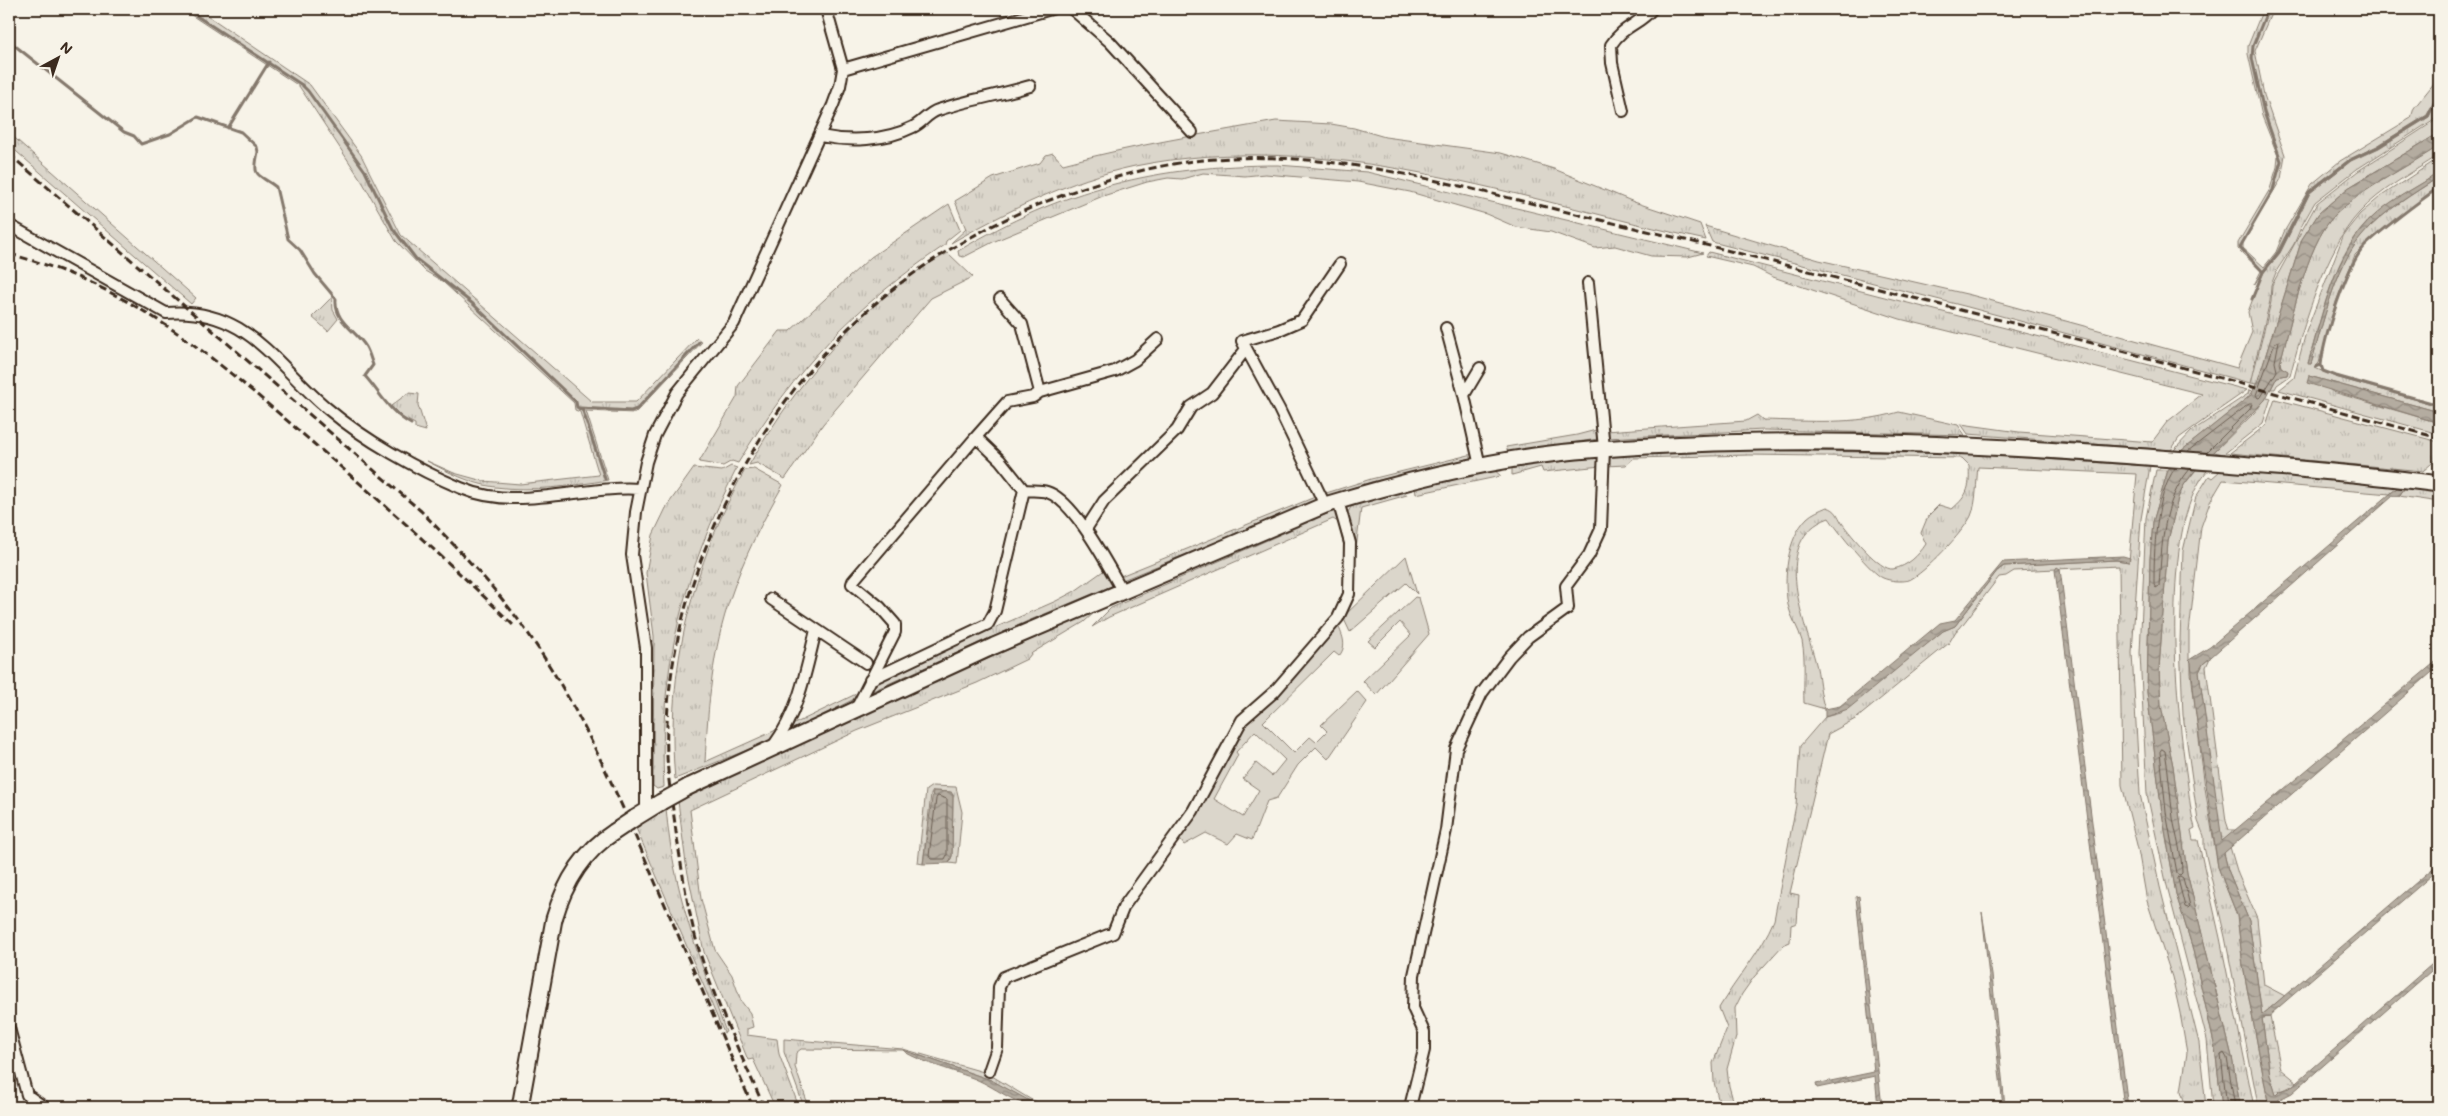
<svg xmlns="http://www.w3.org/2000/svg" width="2448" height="1116" viewBox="0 0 2448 1116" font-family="Mali,sans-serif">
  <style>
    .grass { fill: url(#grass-tufts); stroke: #8b8074 }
    .wetland { fill: url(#wetland-marsh); stroke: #8b8074 }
    .garden { fill: #dbd6cb; stroke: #8b8074; fill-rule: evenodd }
    .water { fill: url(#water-waves); stroke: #84786c }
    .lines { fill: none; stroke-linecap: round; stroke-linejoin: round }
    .shore { stroke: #6b5e52; stroke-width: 1 }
    .stream { stroke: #84786c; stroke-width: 3 }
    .minor-casing { stroke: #3b2a1e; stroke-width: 14 }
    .primary-casing { stroke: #3b2a1e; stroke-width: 19 }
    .minor { stroke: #f7f3e8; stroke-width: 10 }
    .primary { stroke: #f7f3e8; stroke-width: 15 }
    .rail { stroke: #3b2a1e; stroke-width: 3; stroke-dasharray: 8 4; stroke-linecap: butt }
    .primary-bridge-casing { stroke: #3b2a1e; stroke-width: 19; stroke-linecap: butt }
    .primary-bridge { stroke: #f7f3e8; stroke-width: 15 }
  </style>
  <defs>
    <pattern id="grass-tufts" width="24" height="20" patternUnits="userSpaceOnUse" patternTransform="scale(1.25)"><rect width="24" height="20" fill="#dbd6cb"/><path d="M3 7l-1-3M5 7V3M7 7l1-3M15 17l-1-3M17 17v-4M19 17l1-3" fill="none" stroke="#bdb8ae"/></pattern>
    <pattern id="wetland-marsh" width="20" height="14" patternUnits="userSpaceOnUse" patternTransform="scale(1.25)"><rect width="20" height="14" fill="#dbd6cb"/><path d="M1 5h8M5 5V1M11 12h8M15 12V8" fill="none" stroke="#bdb8ae"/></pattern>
    <pattern id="water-waves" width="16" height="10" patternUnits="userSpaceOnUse" patternTransform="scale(1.25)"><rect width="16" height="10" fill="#b4aca0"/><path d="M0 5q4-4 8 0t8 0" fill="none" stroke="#948c82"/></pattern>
  </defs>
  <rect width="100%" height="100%" fill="#f7f3e8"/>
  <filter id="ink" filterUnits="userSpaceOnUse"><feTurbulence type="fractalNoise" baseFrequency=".02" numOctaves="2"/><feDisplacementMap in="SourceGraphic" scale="10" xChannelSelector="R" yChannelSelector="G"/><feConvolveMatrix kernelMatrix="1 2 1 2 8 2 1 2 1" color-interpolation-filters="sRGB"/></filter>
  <g filter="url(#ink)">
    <path class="grass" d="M 182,9 L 198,9 L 310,85 L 361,155 L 401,235 L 592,402 L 636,402 L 697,338 L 702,342 L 635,413 L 586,411 L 608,480 C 572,486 532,492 495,487 C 471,484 448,472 427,461 L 454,473 L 483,481 L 520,484 L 599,475 L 580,412 L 575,410 L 574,403 L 442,281 L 425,271 L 396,241 L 363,183 L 299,86 Z
      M 2263,9 L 2273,9 L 2255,51 L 2264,95 L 2285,155 L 2281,179 L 2243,242 L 2243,248 L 2264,267 L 2276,252 L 2284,232 L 2312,184 L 2340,161 L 2411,118 L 2414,108 L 2439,77 L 2439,91 L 2427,115 L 2377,146 L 2350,159 L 2308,192 L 2277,252 L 2254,285 L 2261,271 L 2238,249 L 2238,243 L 2270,189 L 2277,167 L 2278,156 L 2262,116 L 2248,54 L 2248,46 Z
      M 2439,97 L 2439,116 L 2357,169 L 2315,202 L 2302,225 L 2294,244 L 2277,270 L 2271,285 L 2270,301 L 2250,383 L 1964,306 L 1712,242 L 1705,226 L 1819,260 L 1971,295 L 2237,368 L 2252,332 L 2248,312 L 2258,285 L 2264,272 L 2280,253 L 2310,193 L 2351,161 L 2379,148 L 2429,117 Z
      M 2439,118 L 2439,133 L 2348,188 L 2319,213 L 2302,239 L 2258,380 L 2256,384 L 2251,383 L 2271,302 L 2272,285 L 2317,203 L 2358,171 Z
      M 1276,121 L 1331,124 L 1354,128 L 1385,137 L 1501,153 L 1554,169 L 1634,202 L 1700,224 L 1706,240 C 1521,200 1327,127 1135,166 C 1069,180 1009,210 951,243 L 966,229 L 955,201 L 993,178 L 1040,163 L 1046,155 L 1053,153 L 1063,164 C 1134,145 1204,134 1276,121 Z
      M 9,133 L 196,298 L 191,304 L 9,145 Z
      M 2439,146 L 2439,155 C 2412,173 2381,189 2359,213 C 2326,248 2302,329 2290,376 L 2277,385 L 2275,389 L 2271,389 L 2277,377 L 2287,375 L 2288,372 L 2281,367 L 2280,363 C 2291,323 2306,245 2334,216 C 2360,190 2407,166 2439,146 Z
      M 2439,158 L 2439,172 C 2419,187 2394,198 2375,215 C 2334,250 2323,313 2308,363 L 2311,364 C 2322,325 2336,265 2362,235 C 2383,212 2413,194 2439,177 L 2439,186 L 2376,235 L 2355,255 L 2336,302 L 2319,363 L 2315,368 L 2335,377 L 2439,406 L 2439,412 L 2309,376 L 2333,392 L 2439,423 L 2439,434 L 2279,390 L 2294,378 L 2306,332 L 2344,234 L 2360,214 L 2380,197 Z
      M 1278,165 L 1367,172 L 1703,253 L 1688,257 L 1651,256 L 1615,246 L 1595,248 L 1551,232 L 1516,227 L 1486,214 L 1410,192 L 1358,182 L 1265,174 L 1245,176 L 1203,173 L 1182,179 L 1168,178 L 1147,182 L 1103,196 L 995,241 L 964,257 L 959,256 L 958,251 C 1062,189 1157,165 1278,165 Z
      M 949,204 L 960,230 L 946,241 L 945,245 C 853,308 796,367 738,463 L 732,461 L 723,466 L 699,462 L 737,397 L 738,386 L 780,331 L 790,331 L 871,257 Z
      M 1709,252 L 2247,390 L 2190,430 L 2179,438 L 2171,450 L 1968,434 L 1961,424 L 2019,432 L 2152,442 L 2167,422 L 2202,394 L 1900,319 L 1773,277 L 1753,267 L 1706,256 Z
      M 948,253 L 973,277 L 931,298 L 823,424 L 785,479 L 757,463 L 749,465 C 794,387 866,295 948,253 Z
      M 332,297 L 333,310 L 338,319 L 328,331 L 312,317 Z
      M 2249,390 L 2252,391 L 2247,399 L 2181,451 L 2174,450 L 2192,431 L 2248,394 Z
      M 408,393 L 419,394 L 418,405 L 426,431 L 415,428 L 415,424 L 403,418 L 391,406 Z
      M 2267,397 L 2271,398 L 2263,423 L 2224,454 L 2214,452 L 2254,413 Z
      M 2275,399 L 2439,442 L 2439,457 L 2423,471 L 2230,453 L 2266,425 Z
      M 1899,412 L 1958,425 L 1965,435 L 1764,430 L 1606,438 L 1606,431 L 1746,421 L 1757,415 L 1763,420 C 1809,421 1855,425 1899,412 Z
      M 1596,430 L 1598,439 L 1508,452 L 1506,447 L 1577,435 Z
      M 1755,450 L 1965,454 L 2150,466 L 2141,519 L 2132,653 L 2140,794 L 2160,887 L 2199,1043 L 2206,1107 L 2186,1107 L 2181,1091 L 2187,1053 L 2180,1013 L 2172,977 L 2147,901 L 2138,849 L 2122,785 L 2119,566 L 2014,571 L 2006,576 L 1999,577 L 1960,628 L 1956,631 L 1949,643 L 1857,718 L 1828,734 L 1790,893 L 1799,895 L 1797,923 L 1791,925 L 1790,942 L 1783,945 L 1754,977 L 1742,994 L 1735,1008 L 1736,1037 L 1727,1069 L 1729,1086 L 1735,1107 L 1720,1107 L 1714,1082 L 1713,1063 L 1727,1028 L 1719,1008 C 1736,979 1762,950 1774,920 L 1796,805 L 1800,746 L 1825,717 L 1840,713 L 1943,631 L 1955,626 L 1997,571 L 2004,566 L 2117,560 L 2129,562 L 2137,474 L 1978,467 C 1976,482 1977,502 1971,516 C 1964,531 1924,574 1909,580 C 1902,582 1890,581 1883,578 C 1872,574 1837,530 1829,518 C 1770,539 1804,619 1815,660 C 1820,677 1819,693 1825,709 L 1804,703 C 1803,683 1806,660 1802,641 C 1799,629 1791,618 1788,605 C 1783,579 1787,538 1807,518 C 1812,513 1820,510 1827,507 C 1837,510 1837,515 1842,523 C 1850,534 1880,571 1893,569 C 1908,566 1918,556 1926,544 L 1921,533 L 1928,516 L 1939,505 L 1952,509 C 1969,495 1970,486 1969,465 L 1962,458 L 1749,455 L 1634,458 L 1626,465 L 1605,466 L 1606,456 Z
      M 1473,454 L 1474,458 L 1371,482 L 1324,497 L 1323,494 L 1371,479 Z
      M 1585,457 L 1601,457 L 1601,466 L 1543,472 L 1541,467 L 1512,475 L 1512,467 Z
      M 731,466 L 737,468 C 684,571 658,670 664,787 L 657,789 L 653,786 L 654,636 L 646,573 L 653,535 L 667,506 L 694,468 L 722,471 Z
      M 754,469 L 783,485 C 763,520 744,557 731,596 C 712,649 708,706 705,762 L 774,731 L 788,718 L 772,740 L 675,779 C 665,672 693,563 745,470 Z
      M 1493,469 L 1501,476 L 1416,494 L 1415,488 Z
      M 2156,470 L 2168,470 L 2153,522 L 2150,559 L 2147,692 L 2162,813 L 2176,894 L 2192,946 L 2215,1048 L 2222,1107 L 2213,1107 L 2207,1040 L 2166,882 L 2147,794 L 2140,653 L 2146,518 Z
      M 2196,470 L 2207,471 C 2159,528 2176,701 2186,772 C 2189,791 2190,811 2195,828 L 2191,830 L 2193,840 L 2198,840 L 2220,938 L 2254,1107 L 2240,1107 L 2232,1057 L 2187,873 L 2173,766 L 2161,706 L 2159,669 L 2168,541 L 2178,498 L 2184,485 Z
      M 2220,471 L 2355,481 L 2439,491 L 2439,502 L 2399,496 L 2404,489 L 2397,488 L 2390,494 L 2223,480 L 2210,502 L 2201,527 L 2189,632 L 2189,660 L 2191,662 L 2191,673 L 2205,788 L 2218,867 L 2237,915 L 2243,966 L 2269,1107 L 2259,1107 L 2258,1104 L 2225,937 L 2204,847 L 2204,836 L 2198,821 L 2183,715 L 2180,642 L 2183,551 L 2196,497 L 2209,476 L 2212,478 Z
      M 1404,491 L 1407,495 L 1361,508 L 1353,574 L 1348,512 L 1351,507 L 1358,504 Z
      M 1315,497 L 1317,501 L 1120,581 L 1118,577 Z
      M 1334,511 C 1352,528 1346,570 1345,592 L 1344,546 L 1338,522 L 1333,519 L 1109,617 L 1092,627 L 1111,608 Z
      M 1106,569 L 1116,584 L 1028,621 L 868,693 L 873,681 L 1056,601 L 1075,591 Z
      M 1096,611 L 1084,622 L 1032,653 L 1027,659 L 977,683 L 857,731 L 690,810 L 701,899 L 715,950 L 732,975 L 741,1001 L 750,1013 L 753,1027 L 747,1029 L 747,1035 L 777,1039 L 779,1054 L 799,1107 L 775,1107 L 753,1059 L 748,1060 L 704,952 L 686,864 L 678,801 L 844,722 Z
      M 858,693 L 858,697 L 788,733 L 794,724 Z
      M 932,786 L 956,787 L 962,812 L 957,864 L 949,863 L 952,856 L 953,795 L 950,792 L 933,791 L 931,794 L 923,864 L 918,863 L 926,790 Z
      M 666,808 C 673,890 698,956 726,1032 L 724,1033 L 636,828 Z
      M 784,1039 L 903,1049 L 987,1073 L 1030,1099 L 1049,1107 L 1041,1107 L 1027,1101 L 991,1080 L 903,1050 L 801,1049 L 796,1053 L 795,1067 L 809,1107 L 804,1107 L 784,1052 Z"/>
    <path class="wetland" d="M 2210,658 L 2206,667 L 2226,821 L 2229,830 L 2238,830 L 2221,842 L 2199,672 L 2203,664 Z
      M 2230,847 L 2238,874 L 2257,918 L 2264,985 L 2285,996 L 2262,1015 L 2249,921 L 2228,870 L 2224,853 Z
      M 2270,1017 L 2281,1069 L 2297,1082 C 2291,1088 2282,1089 2276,1096 L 2270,1075 L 2262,1018 Z"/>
    <path class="garden" d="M 1406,556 L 1417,594 L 1406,583 L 1350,632 L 1343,617 Z
      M 1415,597 L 1419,598 L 1429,634 L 1376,695 L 1363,681 L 1411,635 L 1400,622 L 1375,647 L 1368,641 Z
      M 1337,623 C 1342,635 1348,645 1339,656 L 1334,652 L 1263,722 L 1294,753 L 1310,737 L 1316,742 L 1327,731 L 1321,725 L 1357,691 L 1367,702 L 1328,759 L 1316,747 L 1298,765 L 1277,798 L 1267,801 L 1252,840 L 1237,834 L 1228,844 L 1206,833 L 1184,845 L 1178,837 L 1244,722 ZM 1255,731 L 1285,760 L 1272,776 L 1256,763 L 1243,779 L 1259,790 L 1243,817 L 1214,799 L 1238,755 L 1236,752 Z"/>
    <path class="water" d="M 2439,133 L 2439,146 C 2407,167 2360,190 2334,216 C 2306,245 2291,323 2280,363 L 2281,367 L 2288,371 L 2287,375 L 2277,377 L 2265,400 L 2192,474 L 2184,485 L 2178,498 L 2168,541 L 2159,669 L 2161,706 L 2173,766 L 2187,873 L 2232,1057 L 2240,1107 L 2222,1107 L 2215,1048 L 2192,946 L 2176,894 L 2162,813 L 2147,692 L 2150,559 L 2153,522 L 2168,470 L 2181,451 L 2251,395 L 2258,380 L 2302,239 L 2319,213 L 2348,188 Z
      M 2439,172 L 2439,177 C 2413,194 2381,212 2361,237 C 2334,269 2323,324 2311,364 L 2308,364 C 2323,313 2334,252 2375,215 C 2394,197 2419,187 2439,172 Z
      M 2309,376 L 2439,412 L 2439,423 L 2307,383 Z
      M 2397,488 L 2404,489 L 2399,496 L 2393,496 L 2203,664 L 2199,672 L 2222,841 L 2439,659 L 2439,666 L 2224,853 L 2228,870 L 2249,921 L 2262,1015 L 2439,863 L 2439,869 L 2272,1013 L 2270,1017 L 2262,1018 L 2270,1075 L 2276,1095 L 2280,1091 L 2290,1088 L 2439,958 L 2439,964 L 2292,1093 L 2278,1100 L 2280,1107 L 2269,1107 L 2243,966 L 2237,915 L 2218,867 L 2195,708 L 2191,662 L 2189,660 L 2210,647 Z
      M 2123,556 L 2130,558 L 2129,562 L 2116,560 L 2004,566 L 1997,571 L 1955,626 L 1943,631 L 1848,709 L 1825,717 L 1825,709 L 1840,706 L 1940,623 L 1955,620 L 2003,562 Z
      M 2057,567 L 2060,569 L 2128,1107 L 2124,1107 L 2055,570 Z
      M 933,791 L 951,792 L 953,795 L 952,856 L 949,863 L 923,864 Z
      M 1859,896 L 1882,1107 L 1878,1107 L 1875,1076 L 1817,1088 L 1816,1084 L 1874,1072 L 1856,897 Z
      M 1982,912 L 1992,975 L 2005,1107 L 2003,1107 Z
      M 903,1050 L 991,1080 L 1041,1107 C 1016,1107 994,1085 970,1077 C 957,1072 909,1058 903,1050 Z"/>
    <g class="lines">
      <path class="shore" d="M 2279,341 L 2275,362 L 2277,371 L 2261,397 L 2258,398 L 2256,395 L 2275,343 Z
        M 2188,451 L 2249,404 L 2252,404 L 2250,409 L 2206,453
        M 2175,468 C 2155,497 2154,551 2154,585 L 2156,588 L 2159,586 C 2162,546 2162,501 2190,469
        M 2162,749 L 2165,751 C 2169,773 2170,796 2173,818 C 2176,836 2182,854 2182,873 L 2180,875 L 2177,873 L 2166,812 L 2160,752 Z
        M 938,796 L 947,799 L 947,855 L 945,859 L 931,859 L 929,856 L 936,799 Z
        M 2180,876 L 2183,878 L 2190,906 L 2188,908 L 2185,907 L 2178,879 Z
        M 2227,1107 L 2221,1055 L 2224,1053 L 2227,1058 L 2235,1107"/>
      <path class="stream" d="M 186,9 L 302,85 L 308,91 L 365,171 L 393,229 L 416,259 L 473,304 L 576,402 L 577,407 L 583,411 L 605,479
        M 9,21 L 17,9
        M 9,41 L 124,132 L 134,136 L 141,144 L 170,134 L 198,117 L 241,132 L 257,147 L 258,152 C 252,179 258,173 276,187 L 288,239 L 300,250 L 315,274 L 336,299 C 334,322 356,330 366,347 C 369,352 371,360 373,365 L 365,376 C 381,394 389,412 411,424
        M 228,128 L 269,62
        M 2263,272 L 2240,247 L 2273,190 L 2281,161 L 2264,112 L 2252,58 L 2253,46 L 2268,9
        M 2252,299 L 2263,272 L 2279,252 L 2309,192 L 2350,160 L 2378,147 L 2428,116 L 2439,94
        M 2321,365 C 2324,337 2346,267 2364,247 C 2386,225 2414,206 2439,187
        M 2316,367 L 2321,365 L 2323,371 L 2336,376 L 2439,405
        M 580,408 L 631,411 L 637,409 L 699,342"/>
      <defs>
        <path id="minor" d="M 1072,9 L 1110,42 L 1192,132
          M 843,69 L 1051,9
          M 1623,111 L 1612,63 L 1611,45 C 1624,25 1639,25 1652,9
          M 820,136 C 849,142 885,141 913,127 C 922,123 928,113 938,110 C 968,100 1000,95 1030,86
          M 9,225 L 166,313 C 247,306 274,364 328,409 C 363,439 418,470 461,488 C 518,512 582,485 640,489
          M 1000,299 L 1022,324 L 1040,392 L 1033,397 L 1007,402 L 976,437 L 1000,460 L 1024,490 C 1031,491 1040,490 1047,492 C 1074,500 1108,566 1122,590
          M 1446,328 L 1464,395
          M 1040,392 L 1115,371 L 1135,360 L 1158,339
          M 1480,466 L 1464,395 L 1480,368
          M 1325,505 L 1279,409 L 1242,341 L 1279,330 L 1302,320 L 1340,264
          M 1086,529 L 1104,501 L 1177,430 L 1191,407 L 1212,393 L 1246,349
          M 771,599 L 866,663
          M 870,680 L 988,624 L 995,611 L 1024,490
          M 856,709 L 895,632 L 895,624 L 880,607 L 852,584 L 853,581 L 976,437
          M 774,745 C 799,711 806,670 816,630
          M 646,809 L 646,648 L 632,555 L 636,512 L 646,462 L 655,435 L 677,393 L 734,323 L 833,105 L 840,86 L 843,69 L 826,9
          M 9,1028 L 27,1095 L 44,1107
          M 989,1071 L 997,1048 L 999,987 L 1004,977 L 1113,933 L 1124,906 L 1193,811 L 1242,720 L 1274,692 L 1338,618 L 1349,594 L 1350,543 L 1338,501
          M 1410,1107 L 1424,1050 L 1424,1032 L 1413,1008 L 1414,975 L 1446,830 L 1456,749 L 1482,693 L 1509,657 L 1528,637 L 1568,608 L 1566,586 L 1589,555 L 1601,529 L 1604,448 L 1588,283"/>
        <path id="primary" d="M 688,787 L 994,646 L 1325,505 C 1398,483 1474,463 1550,454 C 1597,448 1644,446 1691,444 C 1834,438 1977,445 2119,455 C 2226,463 2333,470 2439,484
          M 635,818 L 661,802
          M 520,1107 L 554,919 C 564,885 583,852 614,832"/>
      </defs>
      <use href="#minor" class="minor-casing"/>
      <use href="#primary" class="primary-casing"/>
      <use href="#minor" class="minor"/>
      <use href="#primary" class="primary"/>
      <path class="rail" d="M 9,154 L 421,511 C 461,552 502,594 534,642 C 584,716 620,800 655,882 C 688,957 720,1032 753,1107
        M 9,254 C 138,287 221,364 319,448 C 386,506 452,564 514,626
        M 764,1107 C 741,1054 713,999 697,943 C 687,907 682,869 676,832 C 673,807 668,782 667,756 C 663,651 698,546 750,456 C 818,338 914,256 1040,204 C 1082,187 1127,172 1173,164 C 1282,146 1392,169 1497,195 C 1555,209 1612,223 1669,236 C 1772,261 1874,288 1976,314 C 2037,329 2098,344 2159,361 C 2253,387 2346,413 2439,438"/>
      <defs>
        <path id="primary-bridge" d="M 661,802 L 688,787
          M 614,832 L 635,818"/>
      </defs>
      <use href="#primary-bridge" class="primary-bridge-casing"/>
      <use href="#primary-bridge" class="primary-bridge"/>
    </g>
  </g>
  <rect width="2448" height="1116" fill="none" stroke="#f7f3e8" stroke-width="30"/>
  <rect x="15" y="15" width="2418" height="1086" fill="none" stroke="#3b2a1e" stroke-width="2" filter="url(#ink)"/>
  <g transform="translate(58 58) rotate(40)" stroke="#f7f3e8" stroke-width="4" paint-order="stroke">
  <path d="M0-4L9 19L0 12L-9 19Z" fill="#3b2a1e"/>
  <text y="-8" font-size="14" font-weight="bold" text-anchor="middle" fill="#3b2a1e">N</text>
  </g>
</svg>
